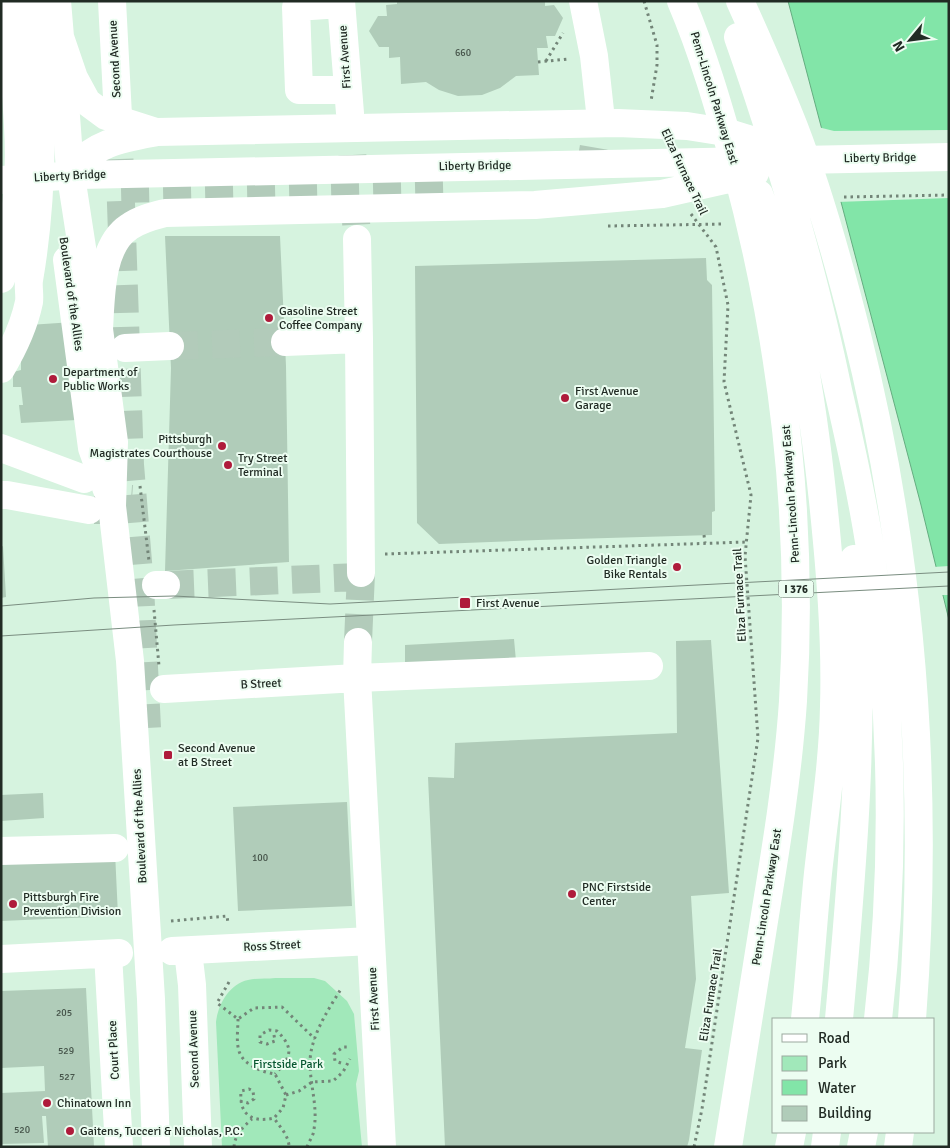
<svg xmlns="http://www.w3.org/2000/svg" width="950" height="1148" viewBox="0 0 950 1148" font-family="Signika,sans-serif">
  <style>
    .green { fill: #a1e8ba }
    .water { fill: #82e5a8; stroke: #65ad80 }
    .pier { fill: #d6f3df }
    .building { fill: #b0ccb9 }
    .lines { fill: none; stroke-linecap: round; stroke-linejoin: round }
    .minor-tunnel { stroke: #b2cbba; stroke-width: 28; stroke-dasharray: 28 14; stroke-linecap: butt }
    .major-tunnel { stroke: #b2cbba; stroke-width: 28; stroke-dasharray: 28 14; stroke-linecap: butt }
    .path { stroke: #738578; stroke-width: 3; stroke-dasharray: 2.5 4; stroke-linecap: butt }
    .minor { stroke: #fff; stroke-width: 28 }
    .major { stroke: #fff; stroke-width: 28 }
    .highway { stroke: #fff; stroke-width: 28 }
    .tram { stroke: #7a8d80; stroke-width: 1 }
    .poi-dot { fill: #af1b3b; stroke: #ecfdf1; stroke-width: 2 }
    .labels { text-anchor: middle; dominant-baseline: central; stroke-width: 4; stroke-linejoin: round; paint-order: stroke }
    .number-label { font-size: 10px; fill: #455349 }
    .shield { fill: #ecfdf1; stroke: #5e6a62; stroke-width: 1 }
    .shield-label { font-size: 11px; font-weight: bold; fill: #212b24 }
    .street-label { font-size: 12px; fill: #212b24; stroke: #ecfdf1 }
    .poi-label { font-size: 12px; fill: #212b24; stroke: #ecfdf1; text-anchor: start }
    .park-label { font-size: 12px; fill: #075630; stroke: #ecfdf1 }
  </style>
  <rect width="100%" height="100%" fill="#d6f3df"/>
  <path class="green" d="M 275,978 L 314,978 L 325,981 L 347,1001 L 354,1014 L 359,1071 L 356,1084 L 362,1147 L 222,1147 L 216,1022 C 218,1005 229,984 248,980 C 256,978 266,979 275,978 Z"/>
  <path class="water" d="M 788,1 L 949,1 L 949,620 L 921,505 Z"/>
  <path class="pier" d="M 818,127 L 834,131 L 949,130 L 949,198 L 837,202 Z
    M 949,566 L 949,595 L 940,595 L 933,567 Z"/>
  <path class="building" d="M 397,1 L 545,1 L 545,6 L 554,5 L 563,18 L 555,36 L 546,36 L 548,48 L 537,48 L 539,75 L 516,76 L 500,88 L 482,95 L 458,96 L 439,90 L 426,82 L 401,84 L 400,57 L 389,58 L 389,47 L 379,47 L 369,31 L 378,16 L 387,16 L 386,5 L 397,4 Z
    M 165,236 L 280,236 L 286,366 L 289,562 L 165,571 L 171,368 Z
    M 706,258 L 707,280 L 712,285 L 715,511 L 712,512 L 712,535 L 538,540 L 439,544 L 417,523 L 415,266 Z
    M 88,321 L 95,419 L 21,423 L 19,405 L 23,405 L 21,387 L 13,387 L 13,372 L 21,370 L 21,341 L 29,325 Z
    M 3,546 L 6,597 L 1,598 L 1,547 Z
    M 514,639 L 516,661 L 405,666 L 405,645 Z
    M 711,640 L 729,893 L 691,896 L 696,979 L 685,1048 L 702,1050 L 689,1140 L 687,1147 L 445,1147 L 428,777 L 454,778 L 455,743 L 677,733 L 676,641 Z
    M 43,793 L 44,818 L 1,821 L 1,795 Z
    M 347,802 L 352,906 L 238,911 L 233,807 Z
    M 115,852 L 118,916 L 1,921 L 1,857 Z
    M 86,988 L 94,1147 L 48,1147 L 46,1116 L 42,1116 L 44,1143 L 1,1144 L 1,1093 L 45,1091 L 44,1066 L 1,1068 L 1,991 Z"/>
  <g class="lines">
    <path class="minor-tunnel" d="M 350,113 L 357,239
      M 589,175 L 600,111
      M 121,189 L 444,181
      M 170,346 L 285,342
      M 94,510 L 107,510 L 119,498 L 132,499
      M 166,585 L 360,577
      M 358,642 L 361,573"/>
    <path class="major-tunnel" d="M 118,117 L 130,465 L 140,586 L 147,728"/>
    <path class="path" d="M 644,1 L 657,45 L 657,65 L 651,101
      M 546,61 L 563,33
      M 538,62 L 568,59
      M 844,197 L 949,195
      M 691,214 L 716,247 L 728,305 L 724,382 L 751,495 L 745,556 L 758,738 L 702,1109 L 694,1147
      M 608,226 L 724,224
      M 140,486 L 149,561
      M 704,535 L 705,543
      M 385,554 L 747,542
      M 154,610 L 159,666
      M 171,921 L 227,916 L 228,923
      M 229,982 L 217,1003 L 238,1019 L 254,1008 L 282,1007 L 315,1039
      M 238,1019 C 238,1029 236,1042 239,1051 C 243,1065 262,1072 275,1074 L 286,1095 L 283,1108 L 274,1118 C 280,1127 289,1136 289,1147
      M 274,1035 L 275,1041 L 267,1044 L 260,1042 L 260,1035 L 269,1030 L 277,1031 C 295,1049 291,1057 275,1074
      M 341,1063 L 335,1061 L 334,1054 L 343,1047 L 350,1047
      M 286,1095 L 299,1091 L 312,1082 L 333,1081 L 343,1072 L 350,1059
      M 240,1101 L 248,1103 L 254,1099 L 253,1091 L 249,1089 L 241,1091 C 239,1115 252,1123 274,1118
      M 234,1147 C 235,1134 243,1127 252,1119
      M 307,1147 C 309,1141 314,1135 314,1129 C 318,1107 310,1085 310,1063 C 310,1037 328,1010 341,989"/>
    <path class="minor" d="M 341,1 L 350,113
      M 583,1 L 594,56 L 600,111
      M 341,4 L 296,7 L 299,90 L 347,90
      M 357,239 L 359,339 L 361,573
      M 285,342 L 359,339
      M 125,348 L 170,346
      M 1,448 L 84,479
      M 1,495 L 7,495 L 89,510
      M 156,585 L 166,585
      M 358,642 L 357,678 L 649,666
      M 1,851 L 115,848"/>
    <path class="major" d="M 112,1 L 118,116
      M 61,49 L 70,170 L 87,280 L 99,329 L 114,442 L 112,506 L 130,661 L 151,999 L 156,1147
      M 67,260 L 92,448 L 107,490
      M 164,689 L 357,678 L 382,1147
      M 172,951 L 371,941
      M 188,951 L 192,985 L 198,1147
      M 108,954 L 119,1147
      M 1,959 L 119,953"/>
    <path class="highway" d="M 57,1 L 60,37 L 74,78 L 87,102 L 106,116 L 153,131
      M 681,1 C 704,55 720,112 736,168 C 783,342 804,521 793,701 C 788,775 776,848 764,921 C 752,996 740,1072 728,1147
      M 740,1 C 759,43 777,84 794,127 C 819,192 838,260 855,327 C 912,553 930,787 912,1019
      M 738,37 C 779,153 813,270 838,390 C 850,442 862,495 870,548 C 893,704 896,863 878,1019
      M 70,170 C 98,142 120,139 157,132 L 618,123 L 687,126 L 725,132 L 790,152
      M 1,180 L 79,175 L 949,157
      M 759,194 C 796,292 812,398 823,501 C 830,569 836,638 834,706 C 833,762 824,818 818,873 C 813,922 810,971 805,1019
      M 1,279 C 15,231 21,177 18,127 C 16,85 11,43 9,1
      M 99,329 C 101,298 100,246 129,227 C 140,219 153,216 165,213 L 535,205 L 662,194 L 755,173
      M 1,369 C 13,349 24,326 29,302 C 30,295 28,287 29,280 C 45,188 42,94 36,1
      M 839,1019 C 853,866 866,712 854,559
      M 789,1147 L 792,1132
      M 825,1147 L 827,1132
      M 861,1147 L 864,1132
      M 898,1147 L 900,1132"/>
    <path class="tram" d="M 1,606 L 94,598 L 174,596 L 330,604 L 949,572
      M 1,636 L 174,625 L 949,586"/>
  </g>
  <g class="poi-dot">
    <circle cx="269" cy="318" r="5"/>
    <circle cx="53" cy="379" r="5"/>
    <circle cx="565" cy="398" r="5"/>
    <circle cx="222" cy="446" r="5"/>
    <circle cx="228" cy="465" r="5"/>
    <circle cx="677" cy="567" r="5"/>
    <rect x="459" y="597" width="12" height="12" rx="2.5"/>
    <rect x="163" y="750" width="10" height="10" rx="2.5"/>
    <circle cx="572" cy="894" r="5"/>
    <circle cx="13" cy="904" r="5"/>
    <circle cx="47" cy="1103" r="5"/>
    <circle cx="70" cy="1131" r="5"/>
  </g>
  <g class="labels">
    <g class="number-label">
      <text x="463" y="53">660</text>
      <text x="260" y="858">100</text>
      <text x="64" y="1013">205</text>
      <text x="66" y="1051">529</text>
      <text x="67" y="1077">527</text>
      <text x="22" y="1130">520</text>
    </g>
    <rect class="shield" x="778.5" y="580.5" width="35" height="17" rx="4"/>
    <g class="shield-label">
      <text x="796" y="589">I 376</text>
    </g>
    <g class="street-label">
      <text transform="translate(345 57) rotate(-94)">First Avenue</text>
      <text transform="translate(115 59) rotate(-93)">Second Avenue</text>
      <text transform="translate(714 98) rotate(73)">Penn-Lincoln Parkway East</text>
      <text transform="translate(880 158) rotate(-1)">Liberty Bridge</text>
      <text transform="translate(475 166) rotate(-1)">Liberty Bridge</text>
      <text transform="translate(684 172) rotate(65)">Eliza Furnace Trail</text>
      <text transform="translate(70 176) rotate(-3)">Liberty Bridge</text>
      <text transform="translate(71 294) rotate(82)">Boulevard of the Allies</text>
      <text transform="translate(791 494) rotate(-94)">Penn-Lincoln Parkway East</text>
      <text transform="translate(740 595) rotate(-93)">Eliza Furnace Trail</text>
      <text transform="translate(261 684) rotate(-3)">B Street</text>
      <text transform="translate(140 826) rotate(-93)">Boulevard of the Allies</text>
      <text transform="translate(767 897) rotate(-81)">Penn-Lincoln Parkway East</text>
      <text transform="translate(272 946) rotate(-3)">Ross Street</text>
      <text transform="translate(711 995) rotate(-81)">Eliza Furnace Trail</text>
      <text transform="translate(374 999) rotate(-93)">First Avenue</text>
      <text transform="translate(194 1049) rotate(-92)">Second Avenue</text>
      <text transform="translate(114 1050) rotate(-93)">Court Place</text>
    </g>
    <g class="poi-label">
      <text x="279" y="311">Gasoline Street<tspan x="279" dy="14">Coffee Company</tspan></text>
      <text x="63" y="372">Department of<tspan x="63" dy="14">Public Works</tspan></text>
      <text x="575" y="391">First Avenue<tspan x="575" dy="14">Garage</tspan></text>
      <text x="212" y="439" text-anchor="end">Pittsburgh<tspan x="212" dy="14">Magistrates Courthouse</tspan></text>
      <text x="238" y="458">Try Street<tspan x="238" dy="14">Terminal</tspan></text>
      <text x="667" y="560" text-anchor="end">Golden Triangle<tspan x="667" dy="14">Bike Rentals</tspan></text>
      <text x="476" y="603">First Avenue</text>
      <text x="178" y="748">Second Avenue<tspan x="178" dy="14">at B Street</tspan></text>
      <text x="582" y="887">PNC Firstside<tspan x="582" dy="14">Center</tspan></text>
      <text x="23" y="897">Pittsburgh Fire<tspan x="23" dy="14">Prevention Division</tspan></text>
      <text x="57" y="1103">Chinatown Inn</text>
      <text x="80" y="1131">Gaitens, Tucceri &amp; Nicholas, P.C.</text>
    </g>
    <g class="park-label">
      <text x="288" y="1064">Firstside Park</text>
    </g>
  </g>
  <rect width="950" height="1148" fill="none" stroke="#212b24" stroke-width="5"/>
  <rect x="772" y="1018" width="162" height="115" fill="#ecfdf1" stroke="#9ba99f"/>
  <rect x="782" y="1034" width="25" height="8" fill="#ffffff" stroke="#9ba99f"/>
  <text x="818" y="1043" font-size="15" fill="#212b24">Road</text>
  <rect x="782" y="1056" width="25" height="15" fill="#a1e8ba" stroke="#9ba99f"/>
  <text x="818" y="1068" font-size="15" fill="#212b24">Park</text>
  <rect x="782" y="1080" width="25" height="15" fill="#82e5a8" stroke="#9ba99f"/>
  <text x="818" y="1093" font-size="15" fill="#212b24">Water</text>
  <rect x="782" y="1106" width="25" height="15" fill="#b0ccb9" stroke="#9ba99f"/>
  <text x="818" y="1118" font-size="15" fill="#212b24">Building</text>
  <g transform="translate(910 40) rotate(241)" stroke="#ecfdf1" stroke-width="4" paint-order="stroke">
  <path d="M0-4L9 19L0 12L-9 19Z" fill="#212b24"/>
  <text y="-8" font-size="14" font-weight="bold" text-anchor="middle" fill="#212b24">N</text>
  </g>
</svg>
